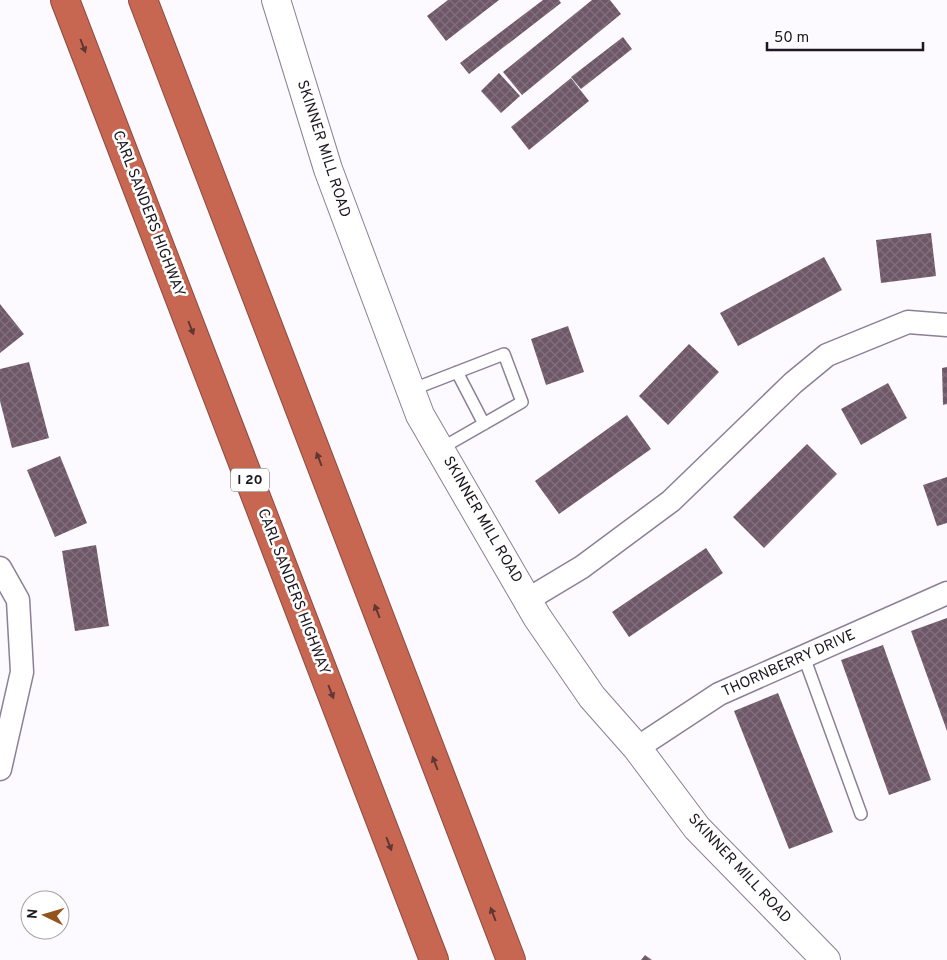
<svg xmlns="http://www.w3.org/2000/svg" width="947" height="960" viewBox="0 0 947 960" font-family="Overpass,sans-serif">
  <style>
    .building { fill: url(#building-cross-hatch) }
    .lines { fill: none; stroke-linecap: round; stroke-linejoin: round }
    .lane-casing { stroke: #8b8097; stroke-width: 14 }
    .street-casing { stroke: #8b8097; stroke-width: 25 }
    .secondary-casing { stroke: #8b8097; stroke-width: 30 }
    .highway-casing { stroke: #8b4b40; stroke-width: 30 }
    .lane { stroke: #fff; stroke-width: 11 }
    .street { stroke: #fff; stroke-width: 22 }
    .secondary { stroke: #fff; stroke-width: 28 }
    .highway { stroke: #c76751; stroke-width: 28 }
    .oneway { fill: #603734 }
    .labels { text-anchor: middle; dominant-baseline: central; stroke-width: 5; stroke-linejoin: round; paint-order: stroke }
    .shield { fill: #fff; stroke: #605d63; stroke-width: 1 }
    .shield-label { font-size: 14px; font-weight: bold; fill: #1c1720 }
    .street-label { font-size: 15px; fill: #1c1720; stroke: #fff }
  </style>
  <defs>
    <pattern id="building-cross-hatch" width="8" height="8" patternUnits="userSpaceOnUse" patternTransform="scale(1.25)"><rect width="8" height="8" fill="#6e5867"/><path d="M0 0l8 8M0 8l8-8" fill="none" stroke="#81707c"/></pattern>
  </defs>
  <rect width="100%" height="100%" fill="#fcf9ff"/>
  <path class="building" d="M 448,0 L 499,0 L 446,41 L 427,16 Z
    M 543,0 L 559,0 L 561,3 L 469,74 L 460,63 Z
    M 592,0 L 610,0 L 621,14 L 522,95 L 503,72 Z
    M 623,37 L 632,49 L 581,89 L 571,77 Z
    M 499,73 L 520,96 L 501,113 L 481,91 Z
    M 571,78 L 589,101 L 529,150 L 511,127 Z
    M 931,233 L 936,276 L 881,283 L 876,240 Z
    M 824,257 L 842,290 L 738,346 L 720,313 Z
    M 0,304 L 24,334 L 0,353 Z
    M 568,326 L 584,372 L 546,385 L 531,339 Z
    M 689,344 L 719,372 L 668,425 L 639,396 Z
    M 29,362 L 49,438 L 12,448 L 0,401 L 0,369 Z
    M 947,367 L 947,404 L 943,405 L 942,368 Z
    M 888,383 L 907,418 L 861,445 L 841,409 Z
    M 627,415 L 651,449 L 559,514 L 535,481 Z
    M 807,444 L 837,474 L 764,548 L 733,517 Z
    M 60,456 L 87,523 L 55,537 L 27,470 Z
    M 947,477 L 947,523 L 937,526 L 923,485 Z
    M 96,545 L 109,626 L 75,631 L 62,551 Z
    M 706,548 L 723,573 L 629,637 L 612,612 Z
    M 947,618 L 947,731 L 911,631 Z
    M 883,645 L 931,780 L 889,795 L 841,660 Z
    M 778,693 L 833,832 L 789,849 L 734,711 Z
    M 645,955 L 652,960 L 641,960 Z"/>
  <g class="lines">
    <defs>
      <path id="lane" d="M 457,372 L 484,424
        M 411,390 L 504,354 L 522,402 L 440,449
        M 804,657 L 861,814"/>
      <path id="street" d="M 0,568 L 18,600 L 22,672 L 0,769
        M 527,600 L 582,567 L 671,501 L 793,383 L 827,355 L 908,322 L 947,325
        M 637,748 L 719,694 L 947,593"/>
      <path id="secondary" d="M 276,0 L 328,169 L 420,415 L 537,617 L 592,697 L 637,748 L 697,828 L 826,960"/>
      <path id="highway" d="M 65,0 L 434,960
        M 143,0 L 511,960"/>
    </defs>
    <use href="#lane" class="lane-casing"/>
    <use href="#street" class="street-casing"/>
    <use href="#secondary" class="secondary-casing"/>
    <use href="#highway" class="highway-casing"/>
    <use href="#lane" class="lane"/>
    <use href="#street" class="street"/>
    <use href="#secondary" class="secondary"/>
    <use href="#highway" class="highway"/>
  </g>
  <defs><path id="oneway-solid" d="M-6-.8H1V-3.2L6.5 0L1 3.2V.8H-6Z" transform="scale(1.25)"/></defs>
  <g class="oneway">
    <use href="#oneway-solid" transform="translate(83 46) rotate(69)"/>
    <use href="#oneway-solid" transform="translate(191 328) rotate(69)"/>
    <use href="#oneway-solid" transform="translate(319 459) rotate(-111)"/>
    <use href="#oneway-solid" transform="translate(377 611) rotate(-111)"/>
    <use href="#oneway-solid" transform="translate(331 692) rotate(69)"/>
    <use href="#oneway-solid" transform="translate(435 763) rotate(-111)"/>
    <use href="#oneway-solid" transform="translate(389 844) rotate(69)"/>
    <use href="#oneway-solid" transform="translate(493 914) rotate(-111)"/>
  </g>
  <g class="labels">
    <rect class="shield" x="231" y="468.5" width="38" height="23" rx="4"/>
    <g class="shield-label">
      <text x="250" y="480">I 20</text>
    </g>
    <g class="street-label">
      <text transform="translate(323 149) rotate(72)">SKINNER MILL ROAD</text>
      <text transform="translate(148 214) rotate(69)">CARL SANDERS HIGHWAY</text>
      <text transform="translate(482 520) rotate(60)">SKINNER MILL ROAD</text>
      <text transform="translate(293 592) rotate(69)">CARL SANDERS HIGHWAY</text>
      <text transform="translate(789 664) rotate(-24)">THORNBERRY DRIVE</text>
      <text transform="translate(739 869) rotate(47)">SKINNER MILL ROAD</text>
    </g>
  </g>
  <g transform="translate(45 915) rotate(275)"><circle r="24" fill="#ffffff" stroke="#a4a2a6"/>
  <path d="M0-4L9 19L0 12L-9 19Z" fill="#93531c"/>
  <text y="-8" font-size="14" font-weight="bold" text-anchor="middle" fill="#1c1720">N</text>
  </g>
  <path d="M767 42v8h156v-8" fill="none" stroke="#1c1720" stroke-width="2.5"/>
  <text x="774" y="42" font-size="15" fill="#1c1720" stroke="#ffffff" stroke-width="4" paint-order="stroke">50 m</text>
</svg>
